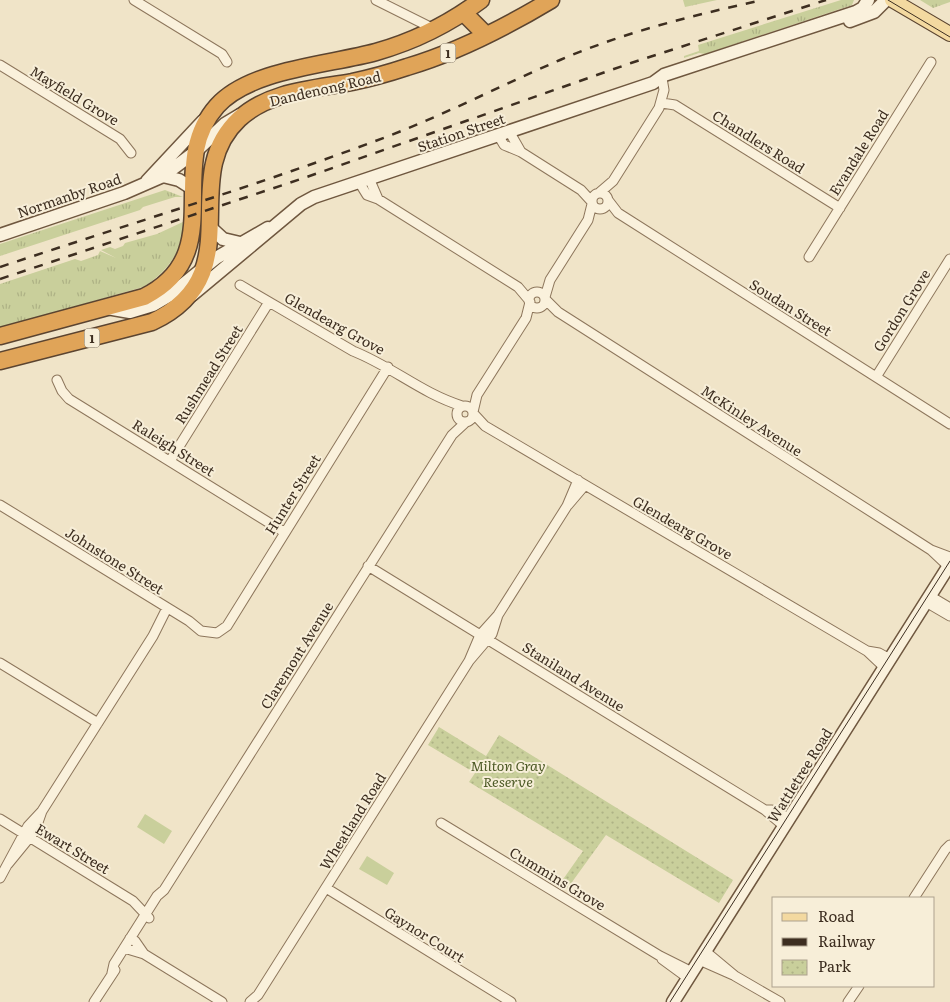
<svg xmlns="http://www.w3.org/2000/svg" width="950" height="1002" viewBox="0 0 950 1002" font-family="Literata,serif">
  <style>
    .grass { fill: url(#grass-tufts) }
    .park { fill: url(#park-dots) }
    .pitch { fill: #c9cf9b }
    .lines { fill: none; stroke-linecap: round; stroke-linejoin: round }
    .street-casing { stroke: #8d765c; stroke-width: 11 }
    .secondary-casing { stroke: #6f573f; stroke-width: 15 }
    .primary-casing { stroke: #5b4430; stroke-width: 16 }
    .highway-casing { stroke: #5b4430; stroke-width: 19 }
    .street { stroke: #faf1dc; stroke-width: 9 }
    .secondary { stroke: #faf1dc; stroke-width: 12 }
    .primary { stroke: #f3d9a0; stroke-width: 14 }
    .highway { stroke: #e0a458; stroke-width: 16 }
    .tram { stroke: #3d2e20; stroke-width: 1 }
    .rail { stroke: #3d2e20; stroke-width: 2.5; stroke-dasharray: 9 9; stroke-linecap: butt }
    .labels { text-anchor: middle; dominant-baseline: central; stroke-width: 4; stroke-linejoin: round; paint-order: stroke }
    .shield { fill: #f7eed8; stroke: #756857; stroke-width: 1 }
    .shield-label { font-size: 12px; font-weight: bold; fill: #3d2e20 }
    .street-label { font-size: 14px; fill: #3d2e20; stroke: #f7eed8 }
    .park-label { font-size: 14px; font-style: italic; fill: #4d5a26; stroke: #f7eed8 }
  </style>
  <defs>
    <pattern id="grass-tufts" width="24" height="20" patternUnits="userSpaceOnUse" patternTransform="scale(1.25)"><rect width="24" height="20" fill="#c9cf9b"/><path d="M3 7l-1-3M5 7V3M7 7l1-3M15 17l-1-3M17 17v-4M19 17l1-3" fill="none" stroke="#aeb285"/></pattern>
    <pattern id="park-dots" width="8" height="8" patternUnits="userSpaceOnUse" patternTransform="scale(1.25)"><rect width="8" height="8" fill="#c9cf9b"/><path d="M2 2h.1M6 6h.1" fill="none" stroke="#aeb285" stroke-width="1.8" stroke-linecap="round"/></pattern>
  </defs>
  <rect width="100%" height="100%" fill="#f0e4c8"/>
  <path class="grass" d="M 683,0 L 717,0 L 685,7 Z
    M 841,0 L 854,0 L 852,5 L 705,54 L 699,53 L 684,58 L 684,56 L 699,51 L 698,45 Z
    M 920,0 L 950,0 L 950,2 L 933,8 Z
    M 165,190 L 183,197 L 175,197 L 143,207 L 140,210 L 0,256 L 0,244 Z
    M 185,221 C 183,250 168,272 143,287 L 0,328 L 0,284 L 75,259 L 81,261 L 98,255 L 100,251 L 116,258 L 101,250 L 110,247 L 115,249 L 123,246 L 125,243 L 157,234 Z"/>
  <path class="park" d="M 439,727 L 486,756 L 499,735 L 733,880 L 719,903 L 606,835 L 567,889 L 559,885 L 583,851 L 469,782 L 475,773 L 428,745 Z"/>
  <path class="pitch" d="M 145,814 L 172,831 L 164,844 L 137,827 Z
    M 367,856 L 394,873 L 387,885 L 359,869 Z"/>
  <g class="lines">
    <defs>
      <path id="street" d="M 134,0 L 222,54 L 227,62
        M 376,0 L 436,30
        M 0,65 L 120,139 L 131,153
        M 662,103 L 675,105 L 840,208
        M 509,131 L 521,152
        M 498,135 L 504,145 L 521,152 L 581,190 L 592,202
        M 369,178 L 378,199
        M 359,182 L 367,195 L 378,199 L 518,287 L 529,300
        M 599,193 L 613,181 L 659,108 L 664,90 L 662,78
        M592 201a8 8 0 1 1 16 0a8 8 0 1 1-16 0Z
        M 608,200 L 618,213 L 950,424
        M 809,257 L 931,62
        M 240,285 L 353,351 C 393,367 421,393 462,406
        M529 300a8 8 0 1 1 16 0a8 8 0 1 1-16 0Z
        M 545,297 L 550,280 L 588,220 L 592,204
        M 545,299 L 558,312 L 892,525 L 931,550 L 950,557
        M 876,377 L 950,259
        M 57,380 L 62,391 L 69,399 L 284,532
        M457 414a8 8 0 1 1 16 0a8 8 0 1 1-16 0Z
        M 473,412 L 477,395 L 526,318 L 530,302
        M 473,413 L 485,426 L 867,651 L 885,668
        M 170,461 L 269,302
        M 0,505 L 189,621 L 201,631 L 217,633 L 227,626 L 388,367
        M 568,505 L 585,485
        M 931,550 L 949,567
        M 368,566 L 765,810 L 784,826
        M 930,596 L 950,608
        M 926,602 L 950,616
        M 867,651 L 879,653 L 890,659
        M 469,661 L 480,635 L 498,615
        M 0,663 L 98,723
        M 765,810 L 772,810 L 789,818
        M 0,819 L 133,901 L 149,918
        M 441,823 L 660,956 L 692,972
        M 8,864 L 35,831 L 42,811 L 153,636 L 167,608
        M 0,878 L 28,826 L 42,811
        M 326,888 L 511,1002
        M 914,898 L 945,850 L 950,845
        M 130,938 L 135,941 L 144,954
        M 124,948 L 144,954 L 222,1002
        M 705,951 L 735,976 L 780,1002
        M 662,959 L 688,978
        M 699,960 L 733,975
        M 112,973 L 114,964 L 157,896 L 164,890 L 452,435 L 466,422
        M 94,1002 L 115,970
        M 250,1002 L 258,995 L 469,661 L 492,634 L 498,615 L 567,506 L 578,480
        M 848,1002 L 859,986"/>
      <path id="secondary" d="M 850,21 L 874,12 L 886,0
        M 163,176 L 179,180 L 193,189
        M 147,181 L 203,121
        M 210,227 L 223,239 L 240,243
        M 0,235 L 124,193 L 163,176 L 195,152 L 225,124 L 240,115
        M 192,295 L 301,204 L 314,197 L 653,83 L 664,75 L 856,12 L 863,8 L 868,0
        M 107,308 L 130,312 L 153,305 L 170,295 L 216,258 L 268,228
        M 673,1002 L 950,564"/>
      <path id="primary" d="M 892,0 L 950,34"/>
      <path id="highway" d="M 464,13 L 486,35
        M 0,336 L 144,297 C 231,253 163,167 217,106 C 250,69 329,65 376,52 C 415,41 449,24 481,0
        M 0,361 L 152,322 C 254,274 175,179 239,119 C 269,91 314,89 352,82 C 371,78 389,73 407,67 C 458,52 506,27 551,0"/>
    </defs>
    <use href="#street" class="street-casing"/>
    <use href="#secondary" class="secondary-casing"/>
    <use href="#primary" class="primary-casing"/>
    <use href="#highway" class="highway-casing"/>
    <use href="#street" class="street"/>
    <use href="#secondary" class="secondary"/>
    <use href="#primary" class="primary"/>
    <use href="#highway" class="highway"/>
    <path class="tram" d="M 888,0 L 950,37
      M 670,1002 L 950,561"/>
    <path class="rail" d="M 0,267 C 129,224 259,185 386,137 C 446,114 502,85 560,60 C 625,32 694,15 763,0
      M 0,279 L 304,178 L 631,63 L 826,0"/>
  </g>
  <g class="labels">
    <g class="shield">
      <rect x="440.5" y="43.5" width="15" height="19" rx="4"/>
      <rect x="84.5" y="328.5" width="15" height="19" rx="4"/>
    </g>
    <g class="shield-label">
      <text x="448" y="53">1</text>
      <text x="92" y="338">1</text>
    </g>
    <g class="street-label">
      <text transform="translate(325 88) rotate(-13)">Dandenong Road</text>
      <text transform="translate(75 95) rotate(31)">Mayfield Grove</text>
      <text transform="translate(461 132) rotate(-19)">Station Street</text>
      <text transform="translate(759 141) rotate(32)">Chandlers Road</text>
      <text transform="translate(858 152) rotate(-58)">Evandale Road</text>
      <text transform="translate(69 195) rotate(-19)">Normanby Road</text>
      <text transform="translate(791 307) rotate(32)">Soudan Street</text>
      <text transform="translate(901 310) rotate(-58)">Gordon Grove</text>
      <text transform="translate(335 323) rotate(29)">Glendearg Grove</text>
      <text transform="translate(208 374) rotate(-58)">Rushmead Street</text>
      <text transform="translate(752 420) rotate(33)">McKinley Avenue</text>
      <text transform="translate(174 447) rotate(32)">Raleigh Street</text>
      <text transform="translate(292 494) rotate(-58)">Hunter Street</text>
      <text transform="translate(683 527) rotate(30)">Glendearg Grove</text>
      <text transform="translate(115 560) rotate(32)">Johnstone Street</text>
      <text transform="translate(296 655) rotate(-58)">Claremont Avenue</text>
      <text transform="translate(574 676) rotate(32)">Staniland Avenue</text>
      <text transform="translate(799 775) rotate(-58)">Wattletree Road</text>
      <text transform="translate(352 821) rotate(-58)">Wheatland Road</text>
      <text transform="translate(73 848) rotate(31)">Ewart Street</text>
      <text transform="translate(558 878) rotate(31)">Cummins Grove</text>
      <text transform="translate(425 934) rotate(32)">Gaynor Court</text>
    </g>
    <g class="park-label">
      <text x="508" y="765">Milton Gray<tspan x="508" dy="16">Reserve</tspan></text>
    </g>
  </g>
  <rect x="772" y="897" width="162" height="90" fill="#f7eed8" stroke="#ada18e"/>
  <rect x="782" y="913" width="25" height="8" fill="#f3d9a0" stroke="#ada18e"/>
  <text x="818" y="922" font-size="15" fill="#3d2e20">Road</text>
  <rect x="782" y="938" width="25" height="8" fill="#3d2e20" stroke="#ada18e"/>
  <text x="818" y="947" font-size="15" fill="#3d2e20">Railway</text>
  <rect x="782" y="960" width="25" height="15" fill="url(#park-dots)" stroke="#ada18e"/>
  <text x="818" y="972" font-size="15" fill="#3d2e20">Park</text>
</svg>
